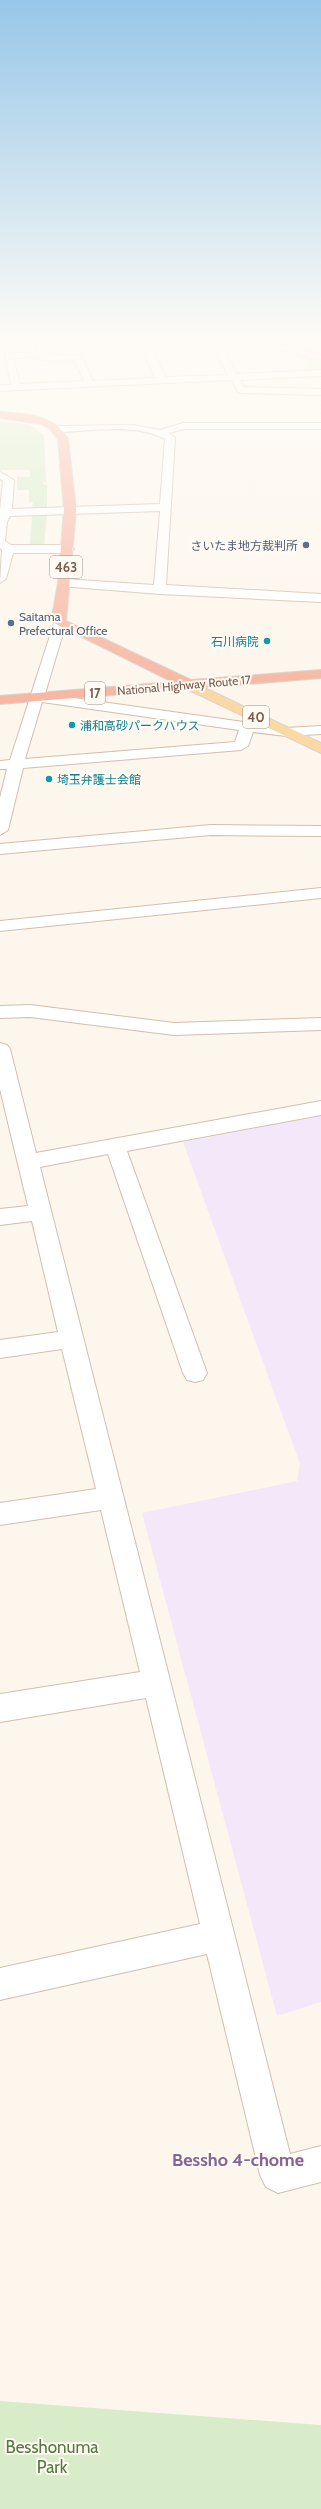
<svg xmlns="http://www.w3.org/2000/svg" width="321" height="2509" viewBox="0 0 321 2509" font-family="Cabin,'Noto Sans JP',sans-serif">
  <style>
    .education { fill: #f3e8fa }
    .green { fill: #d8ecc9 }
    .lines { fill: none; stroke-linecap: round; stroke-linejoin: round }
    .minor-casing { stroke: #d1beb0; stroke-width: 2 }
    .major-casing { stroke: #dad1cd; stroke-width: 2 }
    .highway-casing { stroke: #dad1cd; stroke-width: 2 }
    .minor { fill: #fff; fill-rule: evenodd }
    .major { fill: #fbd9a5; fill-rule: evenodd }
    .highway { fill: #f7b7a3; fill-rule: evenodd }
    .service-dot { fill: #5c6f8a; stroke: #fffaf3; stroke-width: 1.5 }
    .culture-dot { fill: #0f9aa8; stroke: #fffaf3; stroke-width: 1.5 }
    .labels { text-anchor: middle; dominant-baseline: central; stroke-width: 4; stroke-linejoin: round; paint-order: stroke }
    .far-service-label { font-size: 12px; fill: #4e5e75; stroke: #fffaf3; text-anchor: end }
    .far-culture-label { font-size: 12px; fill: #0d838f; stroke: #fffaf3; text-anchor: start }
    .far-street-label { font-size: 12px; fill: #7a5c4d; stroke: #fffaf3 }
    .shield { fill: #fffaf3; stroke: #a28b7f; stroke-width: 1 }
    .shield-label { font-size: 13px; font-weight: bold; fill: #7a5c4d }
    .near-park-label { font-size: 17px; fill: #537a41; stroke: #fffaf3 }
    .near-neighbourhood-label { font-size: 18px; font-weight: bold; fill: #846695; stroke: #fffaf3 }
  </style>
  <rect width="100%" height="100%" fill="#fdf6ec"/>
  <path class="education" d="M 321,1116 L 321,2002 L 277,2016 L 142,1513 L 297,1481 L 300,1464 L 183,1142 Z"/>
  <path class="green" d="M 301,357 L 321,362 L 321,370 L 308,370 Z
    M 0,422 L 28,424 L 44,435 L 46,482 L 43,482 L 44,485 L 47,485 L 47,508 L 32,508 L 33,502 L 29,502 L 29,490 L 17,490 L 17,477 L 30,477 L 30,470 L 0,470 Z
    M 32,515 L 47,515 L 44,545 L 30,545 Z
    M 0,2401 L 321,2425 L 321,2509 L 0,2509 Z"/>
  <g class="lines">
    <defs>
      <path id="minor" d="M 43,341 L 54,341 L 45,348 L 45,354 L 81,356 L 93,381 L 155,378 L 142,347 L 78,344 L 74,341 L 149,341 L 165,377 L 228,375 L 209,341 L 218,341 L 237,374 L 321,370 L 321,376 L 240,380 L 244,387 L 321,389 L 321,395 L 241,393 L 238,392 L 231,380 L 0,391 L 0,385 L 11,385 L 5,354 L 36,352 L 37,345 ZM 36,357 L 41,360 L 75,361 L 84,381 L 20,384 L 13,358 Z
        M 253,341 L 268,341 L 321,355 L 321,361 Z
        M 183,423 L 321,423 L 321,429 L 184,429 L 169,433 L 175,438 L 166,585 L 321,594 L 321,602 L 160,594 L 60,586 L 58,583 L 64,579 L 154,585 L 160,511 L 10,516 L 7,522 L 5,541 L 11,545 L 68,545 L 74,549 L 68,553 L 13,553 L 6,579 L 0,583 L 2,550 L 0,548 L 0,510 L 3,481 L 0,479 L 0,472 L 14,480 L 12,509 L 160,504 L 165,439 C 134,423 93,431 59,432 L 54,429 L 59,426 L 133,425 L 160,430 Z
        M 60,619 L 66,623 L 45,694 L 286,728 L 321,726 L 321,734 L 286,736 L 253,732 L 248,746 L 241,750 L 23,768 L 8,830 L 0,835 L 0,798 L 7,769 L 0,769 L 0,761 L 10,760 L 54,623 ZM 42,702 L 239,730 L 235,742 L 25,759 Z
        M 211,825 L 321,826 L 321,836 L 211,835 L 0,854 L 0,844 Z
        M 321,888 L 321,898 L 0,931 L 0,921 Z
        M 30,1005 L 174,1023 L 321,1018 L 321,1030 L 174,1035 L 30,1017 L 0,1018 L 0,1006 Z
        M 0,1043 L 7,1045 L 10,1049 L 36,1153 L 321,1101 L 321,1115 L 127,1151 L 207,1373 L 203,1380 L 195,1382 L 187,1380 L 183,1373 L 108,1154 L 40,1167 L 290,2154 L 321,2146 L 321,2182 L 278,2193 L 266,2187 L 260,2175 L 207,1954 L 0,2000 L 0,1968 L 200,1924 L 146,1698 L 0,1722 L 0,1694 L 140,1672 L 101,1510 L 0,1525 L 0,1503 L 96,1489 L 62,1349 L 0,1358 L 0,1340 L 58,1332 L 32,1221 L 0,1225 L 0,1209 L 28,1206 L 0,1089 Z"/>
      <path id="major" d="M 190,681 L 321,743 L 321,753 L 185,688 L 183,685 L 185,682 Z"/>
      <path id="highway" d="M 0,412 C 27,414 53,414 68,439 L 76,510 L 66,621 L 191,680 L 321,670 L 321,678 L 0,704 L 0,696 L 173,682 L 54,623 L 52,617 L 58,583 L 64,510 L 58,439 L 49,428 L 41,424 L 0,418 Z"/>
    </defs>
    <use href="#minor" class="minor-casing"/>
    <use href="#major" class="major-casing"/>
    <use href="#highway" class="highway-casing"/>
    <use href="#minor" class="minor"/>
    <use href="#major" class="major"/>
    <use href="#highway" class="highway"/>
  </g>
  <linearGradient id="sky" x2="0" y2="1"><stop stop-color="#97c7e8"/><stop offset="0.49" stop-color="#fefbf6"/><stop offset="1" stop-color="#fefbf6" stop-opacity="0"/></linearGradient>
  <rect width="321" height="692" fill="url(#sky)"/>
  <g class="service-dot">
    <circle cx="306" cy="545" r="4"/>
    <circle cx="11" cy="623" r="4"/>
  </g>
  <g class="culture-dot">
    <circle cx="267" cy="641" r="4"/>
    <circle cx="72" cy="725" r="4"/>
    <circle cx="49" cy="779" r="4"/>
  </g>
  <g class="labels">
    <g class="far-service-label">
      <text x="298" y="545">さいたま地方裁判所</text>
      <text x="19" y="616" text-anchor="start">Saitama<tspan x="19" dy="14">Prefectural Office</tspan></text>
    </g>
    <g class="far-culture-label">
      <text x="259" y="641" text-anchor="end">石川病院</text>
      <text x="80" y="725">浦和高砂パークハウス</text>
      <text x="57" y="779">埼玉弁護士会館</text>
    </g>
    <g class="far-street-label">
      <text transform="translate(184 685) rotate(-5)">National Highway Route 17</text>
    </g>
    <g class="shield">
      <rect x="50" y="556" width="32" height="22" rx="3"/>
      <rect x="85" y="682" width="20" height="22" rx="3"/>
      <rect x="243" y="706" width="26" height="22" rx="3"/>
    </g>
    <g class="shield-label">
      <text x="66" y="567">463</text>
      <text x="95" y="693">17</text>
      <text x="256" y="717">40</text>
    </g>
    <g class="near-park-label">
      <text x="52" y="2447">Besshonuma<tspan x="52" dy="20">Park</tspan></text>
    </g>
    <g class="near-neighbourhood-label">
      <text x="238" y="2160">Bessho 4-chome</text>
    </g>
  </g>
</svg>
